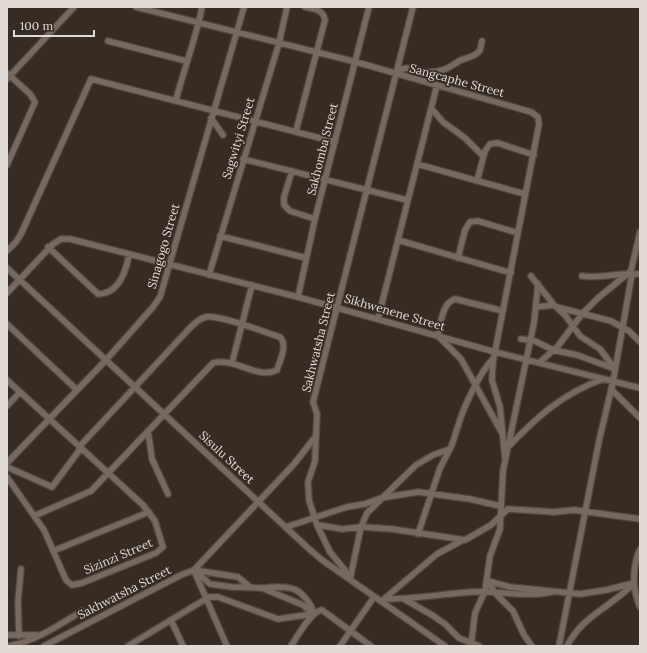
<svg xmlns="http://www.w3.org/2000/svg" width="647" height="653" viewBox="0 0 647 653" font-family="Lora,serif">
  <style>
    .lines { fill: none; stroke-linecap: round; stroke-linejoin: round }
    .minor-casing { stroke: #514741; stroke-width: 8 }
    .minor { stroke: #76695f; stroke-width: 5.5 }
    .labels { text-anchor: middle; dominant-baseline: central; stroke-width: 3.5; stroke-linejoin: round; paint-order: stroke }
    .street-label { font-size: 12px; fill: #e1dad5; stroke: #372c24 }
  </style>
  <rect width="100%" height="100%" fill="#372c24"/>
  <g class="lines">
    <defs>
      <path id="minor" d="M 136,7 L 356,62 L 531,112 L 538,117 L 539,124 L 493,362 L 492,380 L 500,407 L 505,458
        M 108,41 L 186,61
        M 397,72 C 408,63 418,73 430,72 C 444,72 449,67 461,60 C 466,58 477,56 480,50 C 481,48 481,44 482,41
        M 7,73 L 30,94 L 35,102 L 7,165
        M 7,79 L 74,7
        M 176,100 C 184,69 196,38 202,7
        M 431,108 L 443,122 L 465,138 L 483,156
        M 211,118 L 223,135
        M 296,131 L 325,20 C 323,9 314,9 305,7
        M 243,159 L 407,200
        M 417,164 L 525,194
        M 292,171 L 284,197 L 284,205 L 290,211 L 315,219
        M 477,181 L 485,151 L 490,144 L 498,143 L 534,155
        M 220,236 L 306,258
        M 398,240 L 511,273
        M 48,247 L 98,294 C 119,294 126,271 129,255
        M 7,251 L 16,242 L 21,234 L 91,79 L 335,142
        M 458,258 L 465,230 L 470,222 L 478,221 L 518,233
        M 7,268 L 308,548 L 322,560 L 445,646
        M 209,275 L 279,43 L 287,7
        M 531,276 L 554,305 L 565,315 L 580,336 L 600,349 L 615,369
        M 582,276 C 601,279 620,272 640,274
        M 7,293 L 53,244 L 61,239 L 70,239 L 298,297 L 495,352 L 640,388
        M 298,297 L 315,219 L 369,7
        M 536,307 L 554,305
        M 557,307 L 611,321 L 629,331 L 640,342
        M 378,319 L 437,85
        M 7,324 L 77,390
        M 521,339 L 535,341 L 553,350 L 577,355 L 615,369
        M 232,363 L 252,285
        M 539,363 L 558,346 L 582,314 L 598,298 L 631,271 L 640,232
        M 7,380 L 143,505 L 155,521 L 163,547 L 156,553 L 82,583 L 72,585 L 66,580 L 44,530 L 7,477
        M 611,389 L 640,418
        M 7,406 L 20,392
        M 148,431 L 152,459 L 168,494
        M 502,433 L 461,359 L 438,336 C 441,323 442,303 455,299 L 503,311
        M 316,436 L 315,461 L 308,482 L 309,500 L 317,525 L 330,552 L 345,570 L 350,579
        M 509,446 C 538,416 562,394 603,379
        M 7,463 L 106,360 L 153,307 L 160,297 L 244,7
        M 7,467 L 52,487 L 81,448
        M 34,516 L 91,491 L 213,363 C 235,357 257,380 277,370 C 280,360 288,345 280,337 C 264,332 221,315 206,317 C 198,319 194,324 188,330 L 79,447
        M 317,525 L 342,529 L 361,527 L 392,529 L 465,540 L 491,525 L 508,509 L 554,512 L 574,510 L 640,519
        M 286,527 L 347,507 L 365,504 L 381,498 L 418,492 L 470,499 L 500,506
        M 418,534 L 440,468 L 450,449
        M 640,549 C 632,567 632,589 640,607
        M 53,551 L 149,512
        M 194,570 L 210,584 L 232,587 L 262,588 L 303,605 L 313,614
        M 194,570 L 238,577 L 250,587
        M 195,573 L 227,646
        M 350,579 L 361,527 L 367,513 L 416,465 L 433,455 L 450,449 C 454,441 455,434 458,426 C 463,408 480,372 493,359
        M 488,581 L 510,587 L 580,594 L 606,590 L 634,583
        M 488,581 L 495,593 L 513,611 L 524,635 L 532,646
        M 264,588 C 272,587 284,586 293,589 C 301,591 312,604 313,612
        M 384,599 L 437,554 L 463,540
        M 385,599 C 415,599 442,594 471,592 C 498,590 525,598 552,592
        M 404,599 L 432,615 L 445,624 L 459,638 L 479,646
        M 171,620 L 183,646
        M 7,635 L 37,635
        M 19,636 L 18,601 L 21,569
        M 9,646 C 36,641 59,625 82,611
        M 44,646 L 181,575 L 194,570 L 294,464 L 316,436 L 317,414 L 313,402 L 413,7
        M 128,646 L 209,597 L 218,597 L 278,619 L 313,614
        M 291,646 C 297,637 311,611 322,610 L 371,646
        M 340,646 L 374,597
        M 471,646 L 475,613 L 485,591 L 490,556 L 500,529 L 503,471 L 534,323 L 538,284
        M 559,646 L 599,441 L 613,382 L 632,274
        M 567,646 C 584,614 610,608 633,584"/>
    </defs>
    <use href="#minor" class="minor-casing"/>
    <use href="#minor" class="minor"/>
  </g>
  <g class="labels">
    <g class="street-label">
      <text transform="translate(457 80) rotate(15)">Sangcaphe Street</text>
      <text transform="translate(238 138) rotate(-73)">Sagwityi Street</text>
      <text transform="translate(322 149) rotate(-76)">Sakhomba Street</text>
      <text transform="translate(163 246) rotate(-74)">Sinagogo Street</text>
      <text transform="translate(395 312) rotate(16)">Sikhwenene Street</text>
      <text transform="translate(318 342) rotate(-76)">Sakhwatsha Street</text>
      <text transform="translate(227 457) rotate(43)">Sisulu Street</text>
      <text transform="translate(118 556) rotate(-23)">Sizinzi Street</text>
      <text transform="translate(124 592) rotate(-27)">Sakhwatsha Street</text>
    </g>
  </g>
  <rect width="647" height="653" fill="none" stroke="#e1dad5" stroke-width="16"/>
  <path d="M14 30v6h80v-6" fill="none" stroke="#e1dad5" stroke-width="2"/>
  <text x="20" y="30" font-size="12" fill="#e1dad5" stroke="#372c24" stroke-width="3" paint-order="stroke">100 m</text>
</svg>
